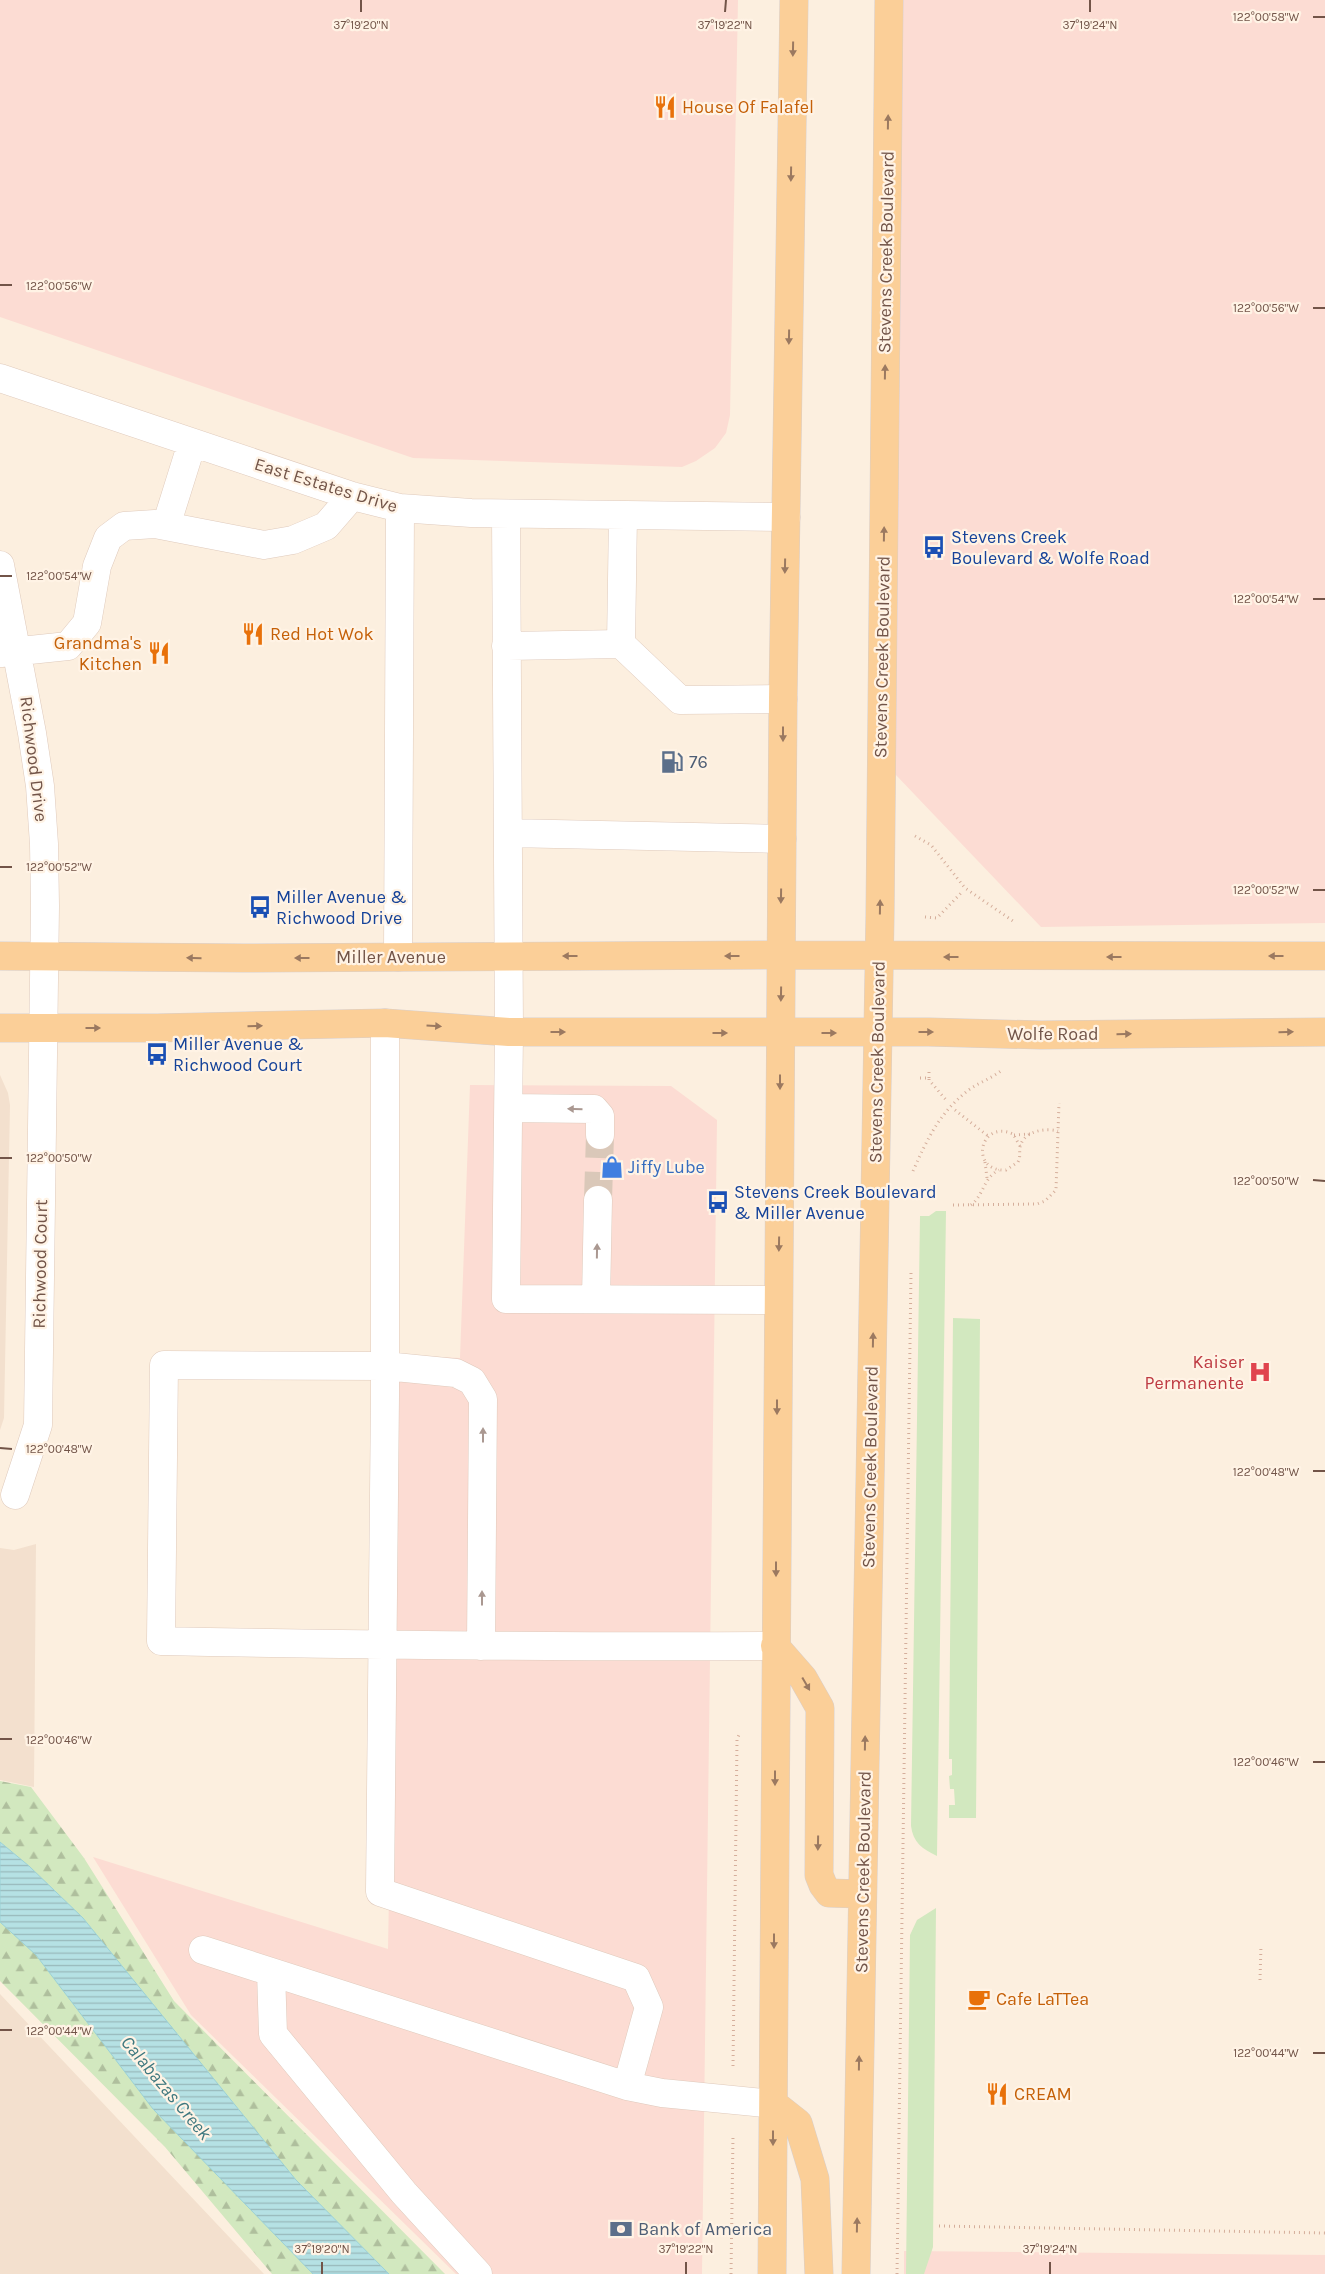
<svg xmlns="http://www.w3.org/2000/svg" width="1325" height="2274" viewBox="0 0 1325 2274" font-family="Karla,sans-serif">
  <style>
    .residential { fill: #f3e0ce }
    .commercial { fill: #fcdcd3 }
    .green { fill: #d2e8bf }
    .forest { fill: url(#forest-firs) }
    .water { fill: url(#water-rules); stroke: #9bd1d6 }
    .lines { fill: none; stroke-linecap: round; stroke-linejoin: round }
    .minor-tunnel { stroke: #dac8b9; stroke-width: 28; stroke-dasharray: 28 14; stroke-linecap: butt }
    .minor-casing { stroke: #dfcabc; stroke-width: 29 }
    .major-casing { stroke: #d8cfcc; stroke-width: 29 }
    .path { stroke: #d5ae9b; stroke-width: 3; stroke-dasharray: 1 4; stroke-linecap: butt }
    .minor { stroke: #fff; stroke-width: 28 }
    .major { stroke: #fbcf98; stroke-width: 28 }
    .oneway { fill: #9b7960 }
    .oneway2 { fill: #aa9891 }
    .ticks { fill: none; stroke: #725448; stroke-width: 2 }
    .labels { text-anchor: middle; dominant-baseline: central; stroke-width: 4.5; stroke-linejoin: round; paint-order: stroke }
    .food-label { font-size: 18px; fill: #c56008; stroke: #fff3e5; text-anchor: start }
    .street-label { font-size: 18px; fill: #725448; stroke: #fff3e5 }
    .transit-label { font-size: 18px; fill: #164399; stroke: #fff3e5; text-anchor: start }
    .service-label { font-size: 18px; fill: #4e5e75; stroke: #fff3e5; text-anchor: start }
    .shop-label { font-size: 18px; fill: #366cbe; stroke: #fff3e5; text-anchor: start }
    .health-label { font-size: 18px; fill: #be3a42; stroke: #fff3e5; text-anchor: end }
    .water-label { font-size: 19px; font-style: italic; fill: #3f787f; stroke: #fff3e5 }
    .ticks-label { font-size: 12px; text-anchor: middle; fill: #725448; stroke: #fff3e5; stroke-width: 4.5; stroke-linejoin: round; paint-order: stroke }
  </style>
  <defs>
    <pattern id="forest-firs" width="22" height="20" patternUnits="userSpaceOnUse" patternTransform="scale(1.25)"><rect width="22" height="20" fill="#d2e8bf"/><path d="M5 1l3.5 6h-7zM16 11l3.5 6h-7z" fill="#afbf9d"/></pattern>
    <pattern id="water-rules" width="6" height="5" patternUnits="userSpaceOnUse" patternTransform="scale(1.25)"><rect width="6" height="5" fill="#b5e1e4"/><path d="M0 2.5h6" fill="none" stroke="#98b9bb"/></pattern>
  </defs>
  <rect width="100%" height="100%" fill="#fcefdf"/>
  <path class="residential" d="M 0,1075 L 8,1093 L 10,1105 L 4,1418 L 0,1430 Z
    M 36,1544 L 34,1787 L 0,1780 L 0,1548 L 14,1550 Z
    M 0,1994 L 264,2274 L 0,2274 Z"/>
  <path class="commercial" d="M 0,0 L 738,0 L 730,415 L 726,433 L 715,448 L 696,461 L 682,467 L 413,458 L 0,317 Z
    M 901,0 L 1325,0 L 1325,923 L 1041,927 L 895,774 Z
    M 470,1085 L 671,1086 L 717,1120 L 702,2274 L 456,2274 L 191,2015 L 93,1857 L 388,1949 L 399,1355 L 460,1358 Z
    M 904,2251 L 1325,2255 L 1325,2274 L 904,2274 Z"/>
  <path class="green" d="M 936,1211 L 946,1211 L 937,1856 C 922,1849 913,1842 911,1826 L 920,1216 L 929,1216 Z
    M 953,1318 L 980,1319 L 976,1818 L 949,1818 L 949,1805 L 955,1805 L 954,1789 L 950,1789 L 949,1776 L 952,1775 L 952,1759 L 949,1759 Z
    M 936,1908 L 933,2247 L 924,2274 L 906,2274 L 910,1935 L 917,1920 Z"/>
  <path class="forest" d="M 0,1781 L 31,1787 L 84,1858 L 174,2001 L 445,2274 L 272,2274 L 165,2147 L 0,1981 Z"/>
  <path class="water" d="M 0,1842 L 29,1866 L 83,1918 L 296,2180 L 389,2274 L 313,2274 L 153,2109 L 36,1955 L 0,1922 Z"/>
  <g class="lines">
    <path class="minor-tunnel" d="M 598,1200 L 600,1135"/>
    <defs>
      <path id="minor" d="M 0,378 L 352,496 L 400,508 L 471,513 L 786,517
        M 506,514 L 509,1032 L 506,1299 L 778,1300
        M 623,515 L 621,644 L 680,700 L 783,699
        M 166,526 L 192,443
        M 0,565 L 32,733 L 40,786 L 44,844 L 45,906 L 38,1425 L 15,1495
        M 506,646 L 621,644
        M 1,653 L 68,646 L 87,623 L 97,566 L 108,538 L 124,526 L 155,524 L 264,545 L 293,540 L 326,526 L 352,496
        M 508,833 L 782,839
        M 398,957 L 400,508
        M 385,1023 L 385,1395 L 380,1892 L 636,1978 L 649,2007 L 627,2086
        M 509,1108 L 594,1109 L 600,1116 L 600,1135
        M 596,1299 L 598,1200
        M 481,1646 L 483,1399 L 472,1381 L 456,1373 L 385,1366 L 164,1365 L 161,1641 C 366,1645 570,1647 775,1646
        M 203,1950 L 627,2086 L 662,2093 L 774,2104
        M 271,1972 L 273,2034 L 404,2193 L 478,2274"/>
      <path id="major" d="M 0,956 L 243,958 L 781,955 L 1325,956
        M 0,1028 L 157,1028 L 385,1023 L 509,1032 L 929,1032 L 1041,1035 L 1325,1032
        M 775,1646 L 803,1678 L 820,1708 L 819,1875 L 823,1885 L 829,1893 L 862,1894
        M 774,2104 L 798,2123 L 815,2179 L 819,2274
        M 772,2274 L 783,699 L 794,0
        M 856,2274 L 880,916 L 889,0"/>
    </defs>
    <use href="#minor" class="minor-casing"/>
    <use href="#major" class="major-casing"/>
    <path class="path" d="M 915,836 L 931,845 L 965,888 L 1013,921
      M 925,917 L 937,918 L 962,892
      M 920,1078 L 929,1078 L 929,1080 L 947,1101
      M 929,1078 L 929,1069
      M 955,1110 L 988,1136
      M 1014,1135 L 1030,1134
      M 1020,1146 L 1013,1134 C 979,1119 969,1172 1006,1170 L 1018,1162 C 1021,1156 1019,1152 1020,1147 C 1024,1130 1046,1128 1058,1131
      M 985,1162 L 987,1178
      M 913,1171 C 927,1140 938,1115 966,1092 C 977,1083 991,1079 1002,1070
      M 953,1205 L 1037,1204 L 1045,1201 L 1056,1190 L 1059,1103
      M 971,1205 C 984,1195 983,1178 999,1170
      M 1260,1980 L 1261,1945
      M 733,2066 L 737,1739 L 740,1733
      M 939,2226 L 1325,2233
      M 731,2274 L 733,2135
      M 897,2274 L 911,1272"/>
    <use href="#minor" class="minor"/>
    <use href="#major" class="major"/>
  </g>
  <defs><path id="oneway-solid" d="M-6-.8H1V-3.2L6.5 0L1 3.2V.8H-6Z" transform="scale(1.25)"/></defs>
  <g class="oneway">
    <use href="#oneway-solid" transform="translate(793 49) rotate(91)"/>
    <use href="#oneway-solid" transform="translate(888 122) rotate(-89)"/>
    <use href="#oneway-solid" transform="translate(791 174) rotate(91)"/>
    <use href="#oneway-solid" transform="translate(789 337) rotate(91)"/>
    <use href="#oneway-solid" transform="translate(885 372) rotate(-89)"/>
    <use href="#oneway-solid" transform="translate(884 534) rotate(-89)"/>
    <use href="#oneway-solid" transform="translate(785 566) rotate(91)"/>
    <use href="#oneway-solid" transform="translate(783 734) rotate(90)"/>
    <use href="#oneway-solid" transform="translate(781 896) rotate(91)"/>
    <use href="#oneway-solid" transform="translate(880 907) rotate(-89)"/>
    <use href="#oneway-solid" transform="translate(570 956) rotate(180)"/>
    <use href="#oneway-solid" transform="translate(732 956) rotate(180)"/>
    <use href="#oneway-solid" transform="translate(1276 956) rotate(180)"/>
    <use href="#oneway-solid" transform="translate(951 957) rotate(-180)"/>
    <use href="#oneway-solid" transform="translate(1114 957) rotate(180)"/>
    <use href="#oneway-solid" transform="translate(194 958) rotate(-179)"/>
    <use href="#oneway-solid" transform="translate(302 958) rotate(180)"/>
    <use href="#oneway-solid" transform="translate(781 994) rotate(91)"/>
    <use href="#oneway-solid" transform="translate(255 1026) rotate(-1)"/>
    <use href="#oneway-solid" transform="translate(434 1026) rotate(4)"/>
    <use href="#oneway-solid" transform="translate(93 1028)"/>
    <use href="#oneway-solid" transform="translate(558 1032)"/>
    <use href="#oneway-solid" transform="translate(926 1032)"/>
    <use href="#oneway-solid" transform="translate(1286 1032) rotate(-1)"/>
    <use href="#oneway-solid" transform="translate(720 1033)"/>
    <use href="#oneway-solid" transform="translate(829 1033)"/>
    <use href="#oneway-solid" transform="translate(1124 1034) rotate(-1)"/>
    <use href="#oneway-solid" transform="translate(780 1082) rotate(90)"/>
    <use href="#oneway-solid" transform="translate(779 1244) rotate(91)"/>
    <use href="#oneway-solid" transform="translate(873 1340) rotate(-89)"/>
    <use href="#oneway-solid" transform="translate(777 1407) rotate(90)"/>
    <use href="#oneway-solid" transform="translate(776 1569) rotate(90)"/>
    <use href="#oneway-solid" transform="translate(806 1684) rotate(60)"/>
    <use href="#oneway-solid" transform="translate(865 1743) rotate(-89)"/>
    <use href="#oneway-solid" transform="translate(775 1778) rotate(90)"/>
    <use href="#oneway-solid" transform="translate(818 1843) rotate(91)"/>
    <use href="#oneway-solid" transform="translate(774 1941) rotate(90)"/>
    <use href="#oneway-solid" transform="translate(859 2063) rotate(-89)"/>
    <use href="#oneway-solid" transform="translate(773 2138) rotate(90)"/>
    <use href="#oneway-solid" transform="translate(857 2225) rotate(-89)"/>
  </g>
  <g class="oneway2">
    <use href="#oneway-solid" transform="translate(575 1109) rotate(-179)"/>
    <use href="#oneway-solid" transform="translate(597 1251) rotate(-89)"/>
    <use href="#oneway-solid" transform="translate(483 1435) rotate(-90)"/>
    <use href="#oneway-solid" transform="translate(482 1598) rotate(-90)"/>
  </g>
  <path class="ticks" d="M 361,12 L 361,0M 725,12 L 726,0M 1090,12 L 1090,0M 1313,17 L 1325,17M 0,285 L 12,285M 1313,308 L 1325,308M 0,576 L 12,576M 1313,599 L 1325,599M 0,867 L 12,867M 1313,890 L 1325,890M 0,1158 L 12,1158M 1313,1180 L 1325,1181M 0,1448 L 12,1449M 1313,1471 L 1325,1471M 0,1739 L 12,1739M 1313,1762 L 1325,1762M 0,2030 L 12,2030M 1313,2053 L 1325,2053M 322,2274 L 322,2262M 686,2274 L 686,2262M 1050,2274 L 1050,2262"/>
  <defs>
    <symbol id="restaurant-bare" viewBox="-9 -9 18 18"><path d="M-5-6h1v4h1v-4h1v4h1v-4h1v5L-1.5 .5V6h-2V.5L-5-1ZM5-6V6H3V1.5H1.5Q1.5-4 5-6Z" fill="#e8710a" stroke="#fff3e5" stroke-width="2.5" paint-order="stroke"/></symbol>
    <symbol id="bus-bare" viewBox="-9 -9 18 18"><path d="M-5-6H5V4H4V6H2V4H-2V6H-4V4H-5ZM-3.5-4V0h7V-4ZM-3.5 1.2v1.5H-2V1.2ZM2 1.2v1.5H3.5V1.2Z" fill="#1a4fb4" stroke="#fff3e5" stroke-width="2.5" paint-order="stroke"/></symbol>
    <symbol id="fuel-bare" viewBox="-9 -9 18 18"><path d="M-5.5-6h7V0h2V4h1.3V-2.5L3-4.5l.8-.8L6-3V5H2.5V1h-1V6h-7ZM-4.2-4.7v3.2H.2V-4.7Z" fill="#5c6f8a" stroke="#fff3e5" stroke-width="2.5" paint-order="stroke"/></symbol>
    <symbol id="shop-bare" viewBox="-9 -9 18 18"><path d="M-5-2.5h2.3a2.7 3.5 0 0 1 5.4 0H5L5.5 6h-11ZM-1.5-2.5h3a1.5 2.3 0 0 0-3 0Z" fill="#3f7fe0" stroke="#fff3e5" stroke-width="2.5" paint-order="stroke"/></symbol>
    <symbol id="hospital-bare" viewBox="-9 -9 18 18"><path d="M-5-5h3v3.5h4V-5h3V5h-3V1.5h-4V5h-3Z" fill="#e0444e" stroke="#fff3e5" stroke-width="2.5" paint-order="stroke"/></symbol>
    <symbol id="cafe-bare" viewBox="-9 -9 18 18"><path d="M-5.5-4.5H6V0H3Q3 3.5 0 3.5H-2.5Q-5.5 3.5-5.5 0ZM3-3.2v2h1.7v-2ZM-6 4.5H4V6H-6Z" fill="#e8710a" stroke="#fff3e5" stroke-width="2.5" paint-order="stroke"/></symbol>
    <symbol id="bank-bare" viewBox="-9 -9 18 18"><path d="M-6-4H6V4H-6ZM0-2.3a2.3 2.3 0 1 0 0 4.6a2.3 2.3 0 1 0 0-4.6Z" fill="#5c6f8a" stroke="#fff3e5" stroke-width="2.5" paint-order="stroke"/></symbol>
  </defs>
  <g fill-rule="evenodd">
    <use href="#restaurant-bare" x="649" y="91" width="32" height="32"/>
    <use href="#bus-bare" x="918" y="531" width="32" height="32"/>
    <use href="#restaurant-bare" x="237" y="618" width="32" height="32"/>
    <use href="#restaurant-bare" x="143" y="637" width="32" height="32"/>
    <use href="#fuel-bare" x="656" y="746" width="32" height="32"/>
    <use href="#bus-bare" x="244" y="891" width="32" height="32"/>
    <use href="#bus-bare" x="141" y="1038" width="32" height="32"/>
    <use href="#shop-bare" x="596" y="1151" width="32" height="32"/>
    <use href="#bus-bare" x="702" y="1186" width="32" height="32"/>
    <use href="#hospital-bare" x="1244" y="1356" width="32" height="32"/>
    <use href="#cafe-bare" x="963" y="1983" width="32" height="32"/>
    <use href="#restaurant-bare" x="981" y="2078" width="32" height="32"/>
    <use href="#bank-bare" x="605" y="2213" width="32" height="32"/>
  </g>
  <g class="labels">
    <g class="food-label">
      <text x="682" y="107">House Of Falafel</text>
      <text x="270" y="634">Red Hot Wok</text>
      <text x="142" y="643" text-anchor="end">Grandma's<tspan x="142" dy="21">Kitchen</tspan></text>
      <text x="996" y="1999">Cafe LaTTea</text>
      <text x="1014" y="2094">CREAM</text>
    </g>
    <g class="street-label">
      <text transform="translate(886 252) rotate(-89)">Stevens Creek Boulevard</text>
      <text transform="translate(326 485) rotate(17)">East Estates Drive</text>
      <text transform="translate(882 657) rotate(-89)">Stevens Creek Boulevard</text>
      <text transform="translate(34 759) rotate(83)">Richwood Drive</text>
      <text x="391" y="957">Miller Avenue</text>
      <text x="1053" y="1034">Wolfe Road</text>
      <text transform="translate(877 1062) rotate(-89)">Stevens Creek Boulevard</text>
      <text transform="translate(40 1264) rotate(-89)">Richwood Court</text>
      <text transform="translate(870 1467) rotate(-89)">Stevens Creek Boulevard</text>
      <text transform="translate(863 1872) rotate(-89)">Stevens Creek Boulevard</text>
    </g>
    <g class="transit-label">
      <text x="951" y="537">Stevens Creek<tspan x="951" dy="21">Boulevard &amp; Wolfe Road</tspan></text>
      <text x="276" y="897">Miller Avenue &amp;<tspan x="276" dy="21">Richwood Drive</tspan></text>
      <text x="173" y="1044">Miller Avenue &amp;<tspan x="173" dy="21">Richwood Court</tspan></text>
      <text x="734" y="1192">Stevens Creek Boulevard<tspan x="734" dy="21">&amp; Miller Avenue</tspan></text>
    </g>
    <g class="service-label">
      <text x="689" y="762">76</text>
      <text x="638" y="2229">Bank of America</text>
    </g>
    <g class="shop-label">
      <text x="628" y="1167">Jiffy Lube</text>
    </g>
    <g class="health-label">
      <text x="1244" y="1362">Kaiser<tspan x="1244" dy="21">Permanente</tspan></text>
    </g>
    <g class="water-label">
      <text transform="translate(166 2088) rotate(50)">Calabazas Creek</text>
    </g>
  </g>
  <g class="ticks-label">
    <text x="1266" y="21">122°00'58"W</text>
    <text x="361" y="29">37°19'20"N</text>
    <text x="725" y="29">37°19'22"N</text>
    <text x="1090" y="29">37°19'24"N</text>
    <text x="59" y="290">122°00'56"W</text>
    <text x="1266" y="312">122°00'56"W</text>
    <text x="59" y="580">122°00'54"W</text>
    <text x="1266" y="603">122°00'54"W</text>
    <text x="59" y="871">122°00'52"W</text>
    <text x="1266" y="894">122°00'52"W</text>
    <text x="59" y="1162">122°00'50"W</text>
    <text x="1266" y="1185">122°00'50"W</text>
    <text x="59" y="1453">122°00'48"W</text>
    <text x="1266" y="1476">122°00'48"W</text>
    <text x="59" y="1744">122°00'46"W</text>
    <text x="1266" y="1766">122°00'46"W</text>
    <text x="59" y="2035">122°00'44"W</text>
    <text x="1266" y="2057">122°00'44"W</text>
    <text x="322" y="2253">37°19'20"N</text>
    <text x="686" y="2253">37°19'22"N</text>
    <text x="1050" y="2253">37°19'24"N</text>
  </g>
</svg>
